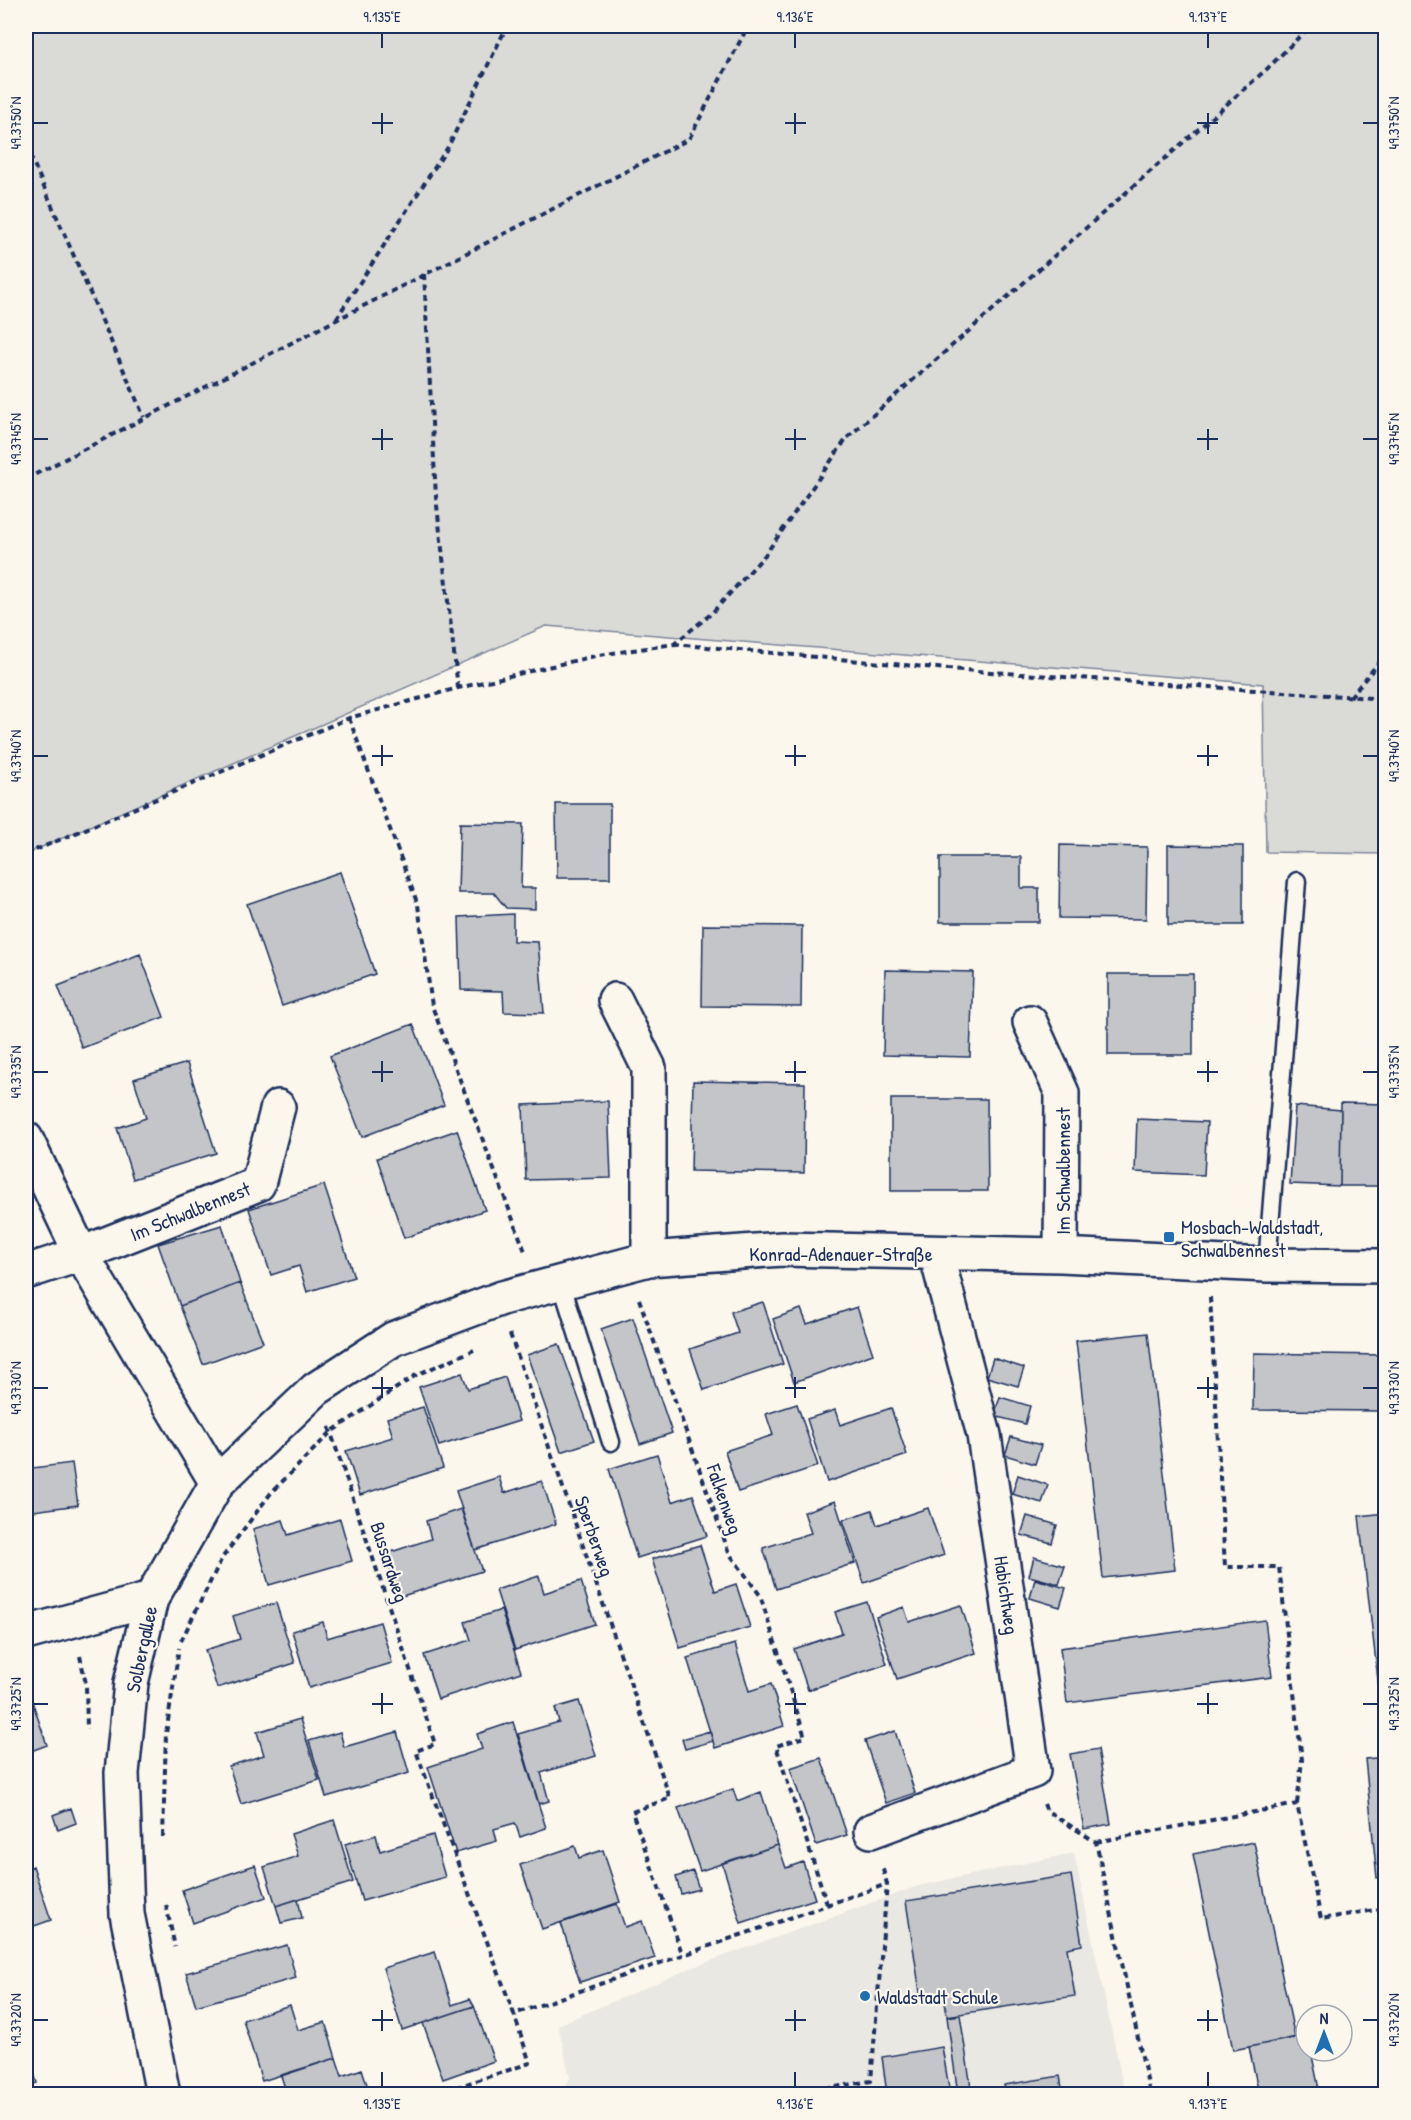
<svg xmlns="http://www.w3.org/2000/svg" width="1411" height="2120" viewBox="0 0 1411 2120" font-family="'Patrick Hand',sans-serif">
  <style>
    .built { fill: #eae8e2 }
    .green { fill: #dadad7; stroke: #7a849a; stroke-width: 1.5 }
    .building { fill: #c3c5c9; stroke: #1b2f5e; stroke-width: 1.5 }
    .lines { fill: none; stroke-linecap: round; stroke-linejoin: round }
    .lane-casing { stroke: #1b2f5e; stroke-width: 21 }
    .street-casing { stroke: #1b2f5e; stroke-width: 38 }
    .path { stroke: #1b2f5e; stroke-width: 4; stroke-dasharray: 6 4.5; stroke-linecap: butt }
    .lane { stroke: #fbf7ec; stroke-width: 16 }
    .street { stroke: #fbf7ec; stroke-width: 33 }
    .ticks { fill: none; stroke: #1b2f5e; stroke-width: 2 }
    .poi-dot { fill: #1f6fb2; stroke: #fbf7ec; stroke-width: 2 }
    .labels { text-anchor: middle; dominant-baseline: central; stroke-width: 4.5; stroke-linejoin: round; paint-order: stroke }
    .street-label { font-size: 20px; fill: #1b2f5e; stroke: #fbf7ec }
    .poi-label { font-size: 20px; fill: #1b2f5e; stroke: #fbf7ec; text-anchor: start }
    .neatline { fill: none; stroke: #1b2f5e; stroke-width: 2 }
    .ticks-label { font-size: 15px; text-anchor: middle; fill: #1b2f5e }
  </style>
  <rect width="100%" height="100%" fill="#fbf7ec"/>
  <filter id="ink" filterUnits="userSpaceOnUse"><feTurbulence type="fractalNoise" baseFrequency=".0167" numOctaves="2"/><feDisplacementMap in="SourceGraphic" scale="12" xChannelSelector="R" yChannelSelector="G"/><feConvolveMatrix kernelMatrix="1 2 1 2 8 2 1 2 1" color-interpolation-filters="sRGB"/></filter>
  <g filter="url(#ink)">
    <path class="built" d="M 1074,1853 L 1125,2094 L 561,2094 L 570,2078 L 558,2025 L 691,1968 L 918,1886 Z"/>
    <path class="green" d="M 26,26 L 1385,26 L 1385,854 L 1266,852 L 1263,684 L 546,626 L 26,854 Z"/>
    <path class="building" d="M 556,804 L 610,804 L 610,878 L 557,878 Z
      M 460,823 L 523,824 L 521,888 L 535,888 L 535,909 L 506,908 L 494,893 L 458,893 Z
      M 1060,845 L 1147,847 L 1146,919 L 1059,918 Z
      M 1168,845 L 1243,846 L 1243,925 L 1168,925 Z
      M 940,857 L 1021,857 L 1021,888 L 1039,888 L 1039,922 L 940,922 Z
      M 340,872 L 375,974 L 282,1006 L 247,904 Z
      M 513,914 L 513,941 L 538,942 L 544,1013 L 504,1012 L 503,991 L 461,990 L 459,917 Z
      M 703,925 L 802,926 L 801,1007 L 702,1006 Z
      M 140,954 L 164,1017 L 82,1048 L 58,986 Z
      M 885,970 L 973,972 L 970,1057 L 883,1055 Z
      M 1108,974 L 1193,974 L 1193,1055 L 1108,1055 Z
      M 413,1024 L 444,1105 L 362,1137 L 330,1056 Z
      M 187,1063 L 216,1153 L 133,1179 L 117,1128 L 146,1118 L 134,1079 Z
      M 693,1081 L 805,1083 L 804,1173 L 691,1171 Z
      M 891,1099 L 987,1099 L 988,1191 L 891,1191 Z
      M 608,1101 L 611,1178 L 526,1180 L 523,1105 Z
      M 1341,1103 L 1386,1104 L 1386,1186 L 1340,1186 Z
      M 1295,1106 L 1341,1110 L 1340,1186 L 1290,1184 Z
      M 1137,1119 L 1207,1122 L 1204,1175 L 1135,1172 Z
      M 457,1130 L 485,1210 L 404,1238 L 377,1158 Z
      M 324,1185 L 354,1277 L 307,1292 L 299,1266 L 271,1275 L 249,1209 Z
      M 222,1225 L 240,1283 L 180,1306 L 158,1244 Z
      M 240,1283 L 263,1342 L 203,1364 L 180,1306 Z
      M 763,1302 L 783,1364 L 704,1390 L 690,1349 L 738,1333 L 731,1312 Z
      M 857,1307 L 873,1354 L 794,1382 L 773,1319 L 801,1309 L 807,1324 Z
      M 633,1318 L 672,1433 L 640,1444 L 601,1329 Z
      M 1148,1333 L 1175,1570 L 1103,1578 L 1076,1341 Z
      M 559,1344 L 594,1441 L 561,1452 L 527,1355 Z
      M 1254,1353 L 1386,1355 L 1386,1411 L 1253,1410 Z
      M 993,1358 L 1024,1368 L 1018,1386 L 987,1377 Z
      M 462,1373 L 468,1389 L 505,1377 L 519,1421 L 439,1446 L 419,1387 Z
      M 1000,1397 L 1030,1406 L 1025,1424 L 994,1416 Z
      M 797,1404 L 818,1466 L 738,1492 L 725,1451 L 773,1435 L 766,1414 Z
      M 423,1407 L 443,1468 L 360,1495 L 346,1451 L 393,1437 L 387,1418 Z
      M 891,1408 L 907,1455 L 827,1482 L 807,1419 L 835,1410 L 840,1425 Z
      M 26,1412 L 33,1468 L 72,1463 L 78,1505 L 26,1512 Z
      M 1011,1437 L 1041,1445 L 1035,1464 L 1005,1455 Z
      M 657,1454 L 672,1502 L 693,1495 L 707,1536 L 637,1558 L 609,1469 Z
      M 1018,1475 L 1048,1485 L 1042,1503 L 1012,1494 Z
      M 499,1477 L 504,1493 L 542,1481 L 556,1524 L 475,1550 L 456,1491 Z
      M 835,1501 L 855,1563 L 776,1589 L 763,1548 L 811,1533 L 804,1512 Z
      M 928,1508 L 944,1555 L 864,1583 L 843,1520 L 872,1510 L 877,1525 Z
      M 461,1509 L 482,1571 L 399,1597 L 385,1554 L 431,1539 L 426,1521 Z
      M 1386,1513 L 1386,1749 L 1359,1516 Z
      M 1027,1516 L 1057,1525 L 1052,1543 L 1021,1535 Z
      M 340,1519 L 352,1561 L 269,1585 L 253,1529 L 283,1520 L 288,1535 Z
      M 700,1545 L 715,1591 L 736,1584 L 750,1627 L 680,1648 L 652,1559 Z
      M 1034,1557 L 1065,1566 L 1059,1584 L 1029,1576 Z
      M 539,1576 L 544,1593 L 581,1581 L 595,1624 L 515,1650 L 496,1590 Z
      M 1035,1579 L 1066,1588 L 1060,1607 L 1030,1598 Z
      M 867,1602 L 887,1664 L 808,1690 L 794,1649 L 842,1633 L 835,1612 Z
      M 276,1603 L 295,1663 L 217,1688 L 205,1650 L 240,1639 L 233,1616 Z
      M 961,1605 L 976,1653 L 897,1679 L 876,1617 L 904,1607 L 909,1622 Z
      M 501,1610 L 521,1672 L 438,1699 L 424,1655 L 471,1640 L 465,1622 Z
      M 1265,1620 L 1272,1677 L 1067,1703 L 1060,1648 Z
      M 323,1622 L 327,1638 L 380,1622 L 392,1663 L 309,1688 L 292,1631 Z
      M 735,1644 L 749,1691 L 771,1684 L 784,1726 L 715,1748 L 687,1658 Z
      M 28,1689 L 47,1745 L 26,1753 L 26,1690 Z
      M 579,1701 L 596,1756 L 541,1773 L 549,1801 L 539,1804 L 518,1734 L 559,1722 L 555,1708 Z
      M 300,1719 L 319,1780 L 241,1804 L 229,1766 L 264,1755 L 257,1732 Z
      M 513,1722 L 546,1828 L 520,1837 L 515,1823 L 494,1829 L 497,1841 L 456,1853 L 428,1767 L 482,1749 L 477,1734 Z
      M 710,1731 L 713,1741 L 685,1749 L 682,1739 Z
      M 895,1731 L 915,1793 L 886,1803 L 865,1741 Z
      M 340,1732 L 344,1747 L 397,1732 L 409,1773 L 326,1797 L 309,1741 Z
      M 1098,1749 L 1111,1824 L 1084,1829 L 1070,1754 Z
      M 1386,1757 L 1386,1877 L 1377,1878 L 1365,1759 Z
      M 821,1758 L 847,1835 L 816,1845 L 790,1768 Z
      M 733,1789 L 737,1801 L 761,1792 L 778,1845 L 700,1871 L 678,1808 Z
      M 71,1808 L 76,1823 L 58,1830 L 53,1815 Z
      M 334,1820 L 353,1882 L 276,1906 L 264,1867 L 298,1856 L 291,1834 Z
      M 376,1835 L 380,1851 L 433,1835 L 445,1877 L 362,1901 L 345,1844 Z
      M 1254,1842 L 1295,2038 L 1233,2050 L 1193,1854 Z
      M 778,1845 L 786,1868 L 803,1862 L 815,1899 L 741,1923 L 722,1863 Z
      M 575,1846 L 579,1858 L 603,1850 L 620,1902 L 542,1929 L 520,1865 Z
      M 255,1865 L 266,1897 L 193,1923 L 182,1890 Z
      M 33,1866 L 51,1920 L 26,1929 L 26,1869 Z
      M 693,1871 L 699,1889 L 681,1894 L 676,1877 Z
      M 1071,1875 L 1082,1945 L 1067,1948 L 1075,1996 L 947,2016 L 944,1995 L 921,1999 L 906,1901 Z
      M 298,1899 L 302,1918 L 281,1923 L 276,1906 Z
      M 617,1904 L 625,1927 L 642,1921 L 655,1958 L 580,1982 L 561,1923 Z
      M 1386,1929 L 1386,1956 L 1380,1930 Z
      M 287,1945 L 296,1978 L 196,2006 L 186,1973 Z
      M 435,1952 L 452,2005 L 470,1999 L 474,2006 L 402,2030 L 383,1968 Z
      M 290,2005 L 298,2030 L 325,2022 L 336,2058 L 262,2081 L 243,2020 Z
      M 474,2006 L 494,2061 L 443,2079 L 423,2023 Z
      M 960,2015 L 972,2094 L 958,2094 L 947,2017 Z
      M 1306,2035 L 1306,2051 L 1311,2051 L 1320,2094 L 1259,2094 L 1249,2047 Z
      M 942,2047 L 950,2094 L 887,2094 L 882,2057 Z
      M 336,2058 L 342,2076 L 362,2069 L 370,2094 L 287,2094 L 281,2076 Z
      M 31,2063 L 37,2083 L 26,2087 L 26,2065 Z
      M 1060,2076 L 1063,2094 L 1006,2094 L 1004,2085 Z"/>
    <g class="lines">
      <defs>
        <path id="lane" d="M 1267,1265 L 1297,881
          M 561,1282 L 611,1442"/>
        <path id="street" d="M 615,1000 L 649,1068 L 649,1259
          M 1030,1022 L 1062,1093 L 1061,1255
          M 26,1139 L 81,1254 L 217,1483
          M 26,1272 L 81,1254 L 258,1184 L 278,1107
          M 26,1633 L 151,1599
          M 871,1831 L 1033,1771 L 984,1435 L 936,1253
          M 163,2094 L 127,1914 L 122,1773 L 131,1683 L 151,1599 L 217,1483 L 316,1389 L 393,1339 L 502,1298 L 649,1259 L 782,1249 L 1061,1255 L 1267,1265 L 1386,1266"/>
      </defs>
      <use href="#lane" class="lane-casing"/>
      <use href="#street" class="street-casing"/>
      <path class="path" d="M 26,146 L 144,417
        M 424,274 L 436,497 L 458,688
        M 336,319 L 448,147 L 507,26
        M 26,479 L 689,139 L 748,26
        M 674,644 L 948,669 L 1386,699
        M 1350,697 L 1386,654
        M 349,718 L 418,905 L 432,1006 L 526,1254
        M 26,854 L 349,718 L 458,688 L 599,655 L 674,644 L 712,613 L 765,555 L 847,438 L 1268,68 L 1310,26
        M 1210,1297 L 1225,1567 L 1279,1567 L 1302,1760 L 1297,1804
        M 639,1299 L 729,1553 L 760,1595 L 805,1737 L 776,1746 L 827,1904
        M 510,1334 L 670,1798 L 632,1812 L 682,1953
        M 329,1427 L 435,1744 L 416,1751 L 514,2014 L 887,1884 L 882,1866
        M 181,1641 L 222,1558 L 271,1493 L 331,1432 L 416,1375 L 474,1350
        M 80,1656 L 86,1684 L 87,1729
        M 1044,1804 L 1047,1811 L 1096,1842 L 1150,2094
        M 163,1837 L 166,1734 L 179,1648
        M 1096,1842 L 1297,1804 L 1321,1919 L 1386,1908
        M 166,1905 L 175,1947
        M 436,2094 L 530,2063 L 514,2014
        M 794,2094 L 871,2081 L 887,1884"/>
      <use href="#lane" class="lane"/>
      <use href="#street" class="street"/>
    </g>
  </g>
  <path class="ticks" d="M 382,33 L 382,48M 795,33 L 795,48M 1208,33 L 1208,48M 382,113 L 382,134M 795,113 L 795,134M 1208,113 L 1208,134M 33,123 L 48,123M 372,123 L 393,123M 785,123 L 806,123M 1197,123 L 1218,123M 1363,123 L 1378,123M 382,429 L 382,450M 795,429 L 795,450M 1208,429 L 1208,450M 33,439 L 48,439M 372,439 L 393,439M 785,439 L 806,439M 1197,439 L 1218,439M 1363,439 L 1378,439M 382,745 L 382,766M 795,745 L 795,766M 1208,745 L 1208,766M 33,756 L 48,756M 372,756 L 393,756M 785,756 L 806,756M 1197,756 L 1218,756M 1363,756 L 1378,756M 382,1061 L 382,1082M 795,1061 L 795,1082M 1208,1061 L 1208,1082M 33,1072 L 48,1072M 372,1072 L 393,1072M 785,1072 L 806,1072M 1197,1072 L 1218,1072M 1363,1072 L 1378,1072M 382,1377 L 382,1398M 795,1377 L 795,1398M 1208,1377 L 1208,1398M 33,1388 L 48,1388M 372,1388 L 393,1388M 785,1388 L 806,1388M 1197,1388 L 1218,1388M 1363,1388 L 1378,1388M 382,1693 L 382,1714M 795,1693 L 795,1714M 1208,1693 L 1208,1714M 33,1704 L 48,1704M 372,1704 L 393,1704M 785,1704 L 806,1704M 1197,1704 L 1218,1704M 1363,1704 L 1378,1704M 382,2010 L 382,2031M 795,2010 L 795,2031M 1208,2010 L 1208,2031M 33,2020 L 48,2020M 372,2020 L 393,2020M 785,2020 L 806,2020M 1197,2020 L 1218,2020M 1363,2020 L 1378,2020M 382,2072 L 382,2087M 795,2072 L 795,2087M 1208,2072 L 1208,2087"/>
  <g class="poi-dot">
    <rect x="1163" y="1231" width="12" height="12" rx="3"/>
    <circle cx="865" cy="1996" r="6"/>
  </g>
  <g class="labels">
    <g class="street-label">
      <text transform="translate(1062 1171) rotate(-90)">Im Schwalbennest</text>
      <text transform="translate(190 1211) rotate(-22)">Im Schwalbennest</text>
      <text x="841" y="1253">Konrad-Adenauer-Straße</text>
      <text transform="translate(725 1499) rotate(71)">Falkenweg</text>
      <text transform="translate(595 1536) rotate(71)">Sperberweg</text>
      <text transform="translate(390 1562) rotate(72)">Bussardweg</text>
      <text transform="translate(1007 1595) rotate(82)">Habichtweg</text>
      <text transform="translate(141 1649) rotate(-78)">Solbergallee</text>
    </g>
    <g class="poi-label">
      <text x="1181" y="1226">Mosbach-Waldstadt,<tspan x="1181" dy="23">Schwalbennest</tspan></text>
      <text x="877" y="1996">Waldstadt Schule</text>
    </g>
  </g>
  <rect width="1411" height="2120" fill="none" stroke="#fbf7ec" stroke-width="66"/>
  <g transform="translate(1324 2033)"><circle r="28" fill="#fbf7ec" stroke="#a1a7b3" stroke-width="1.5"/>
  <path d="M0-4.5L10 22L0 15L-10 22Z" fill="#1f6fb2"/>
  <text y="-9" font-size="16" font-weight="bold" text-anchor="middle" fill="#1b2f5e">N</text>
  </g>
  <rect x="33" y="33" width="1345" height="2054" class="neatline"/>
  <g class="ticks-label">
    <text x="382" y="22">9.135°E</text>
    <text x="795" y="22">9.136°E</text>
    <text x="1208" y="22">9.137°E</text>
    <text transform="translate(16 123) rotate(-90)" y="5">49.3750°N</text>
    <text transform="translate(1394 123) rotate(-90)" y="5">49.3750°N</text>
    <text transform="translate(16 439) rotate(-90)" y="5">49.3745°N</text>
    <text transform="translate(1394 439) rotate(-90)" y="5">49.3745°N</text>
    <text transform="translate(16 756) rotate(-90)" y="5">49.3740°N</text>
    <text transform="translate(1394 756) rotate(-90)" y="5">49.3740°N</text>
    <text transform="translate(16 1072) rotate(-90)" y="5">49.3735°N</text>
    <text transform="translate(1394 1072) rotate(-90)" y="5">49.3735°N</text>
    <text transform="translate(16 1388) rotate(-90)" y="5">49.3730°N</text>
    <text transform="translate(1394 1388) rotate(-90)" y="5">49.3730°N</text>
    <text transform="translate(16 1704) rotate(-90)" y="5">49.3725°N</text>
    <text transform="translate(1394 1704) rotate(-90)" y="5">49.3725°N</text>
    <text transform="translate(16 2020) rotate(-90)" y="5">49.3720°N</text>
    <text transform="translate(1394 2020) rotate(-90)" y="5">49.3720°N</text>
    <text x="382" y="2109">9.135°E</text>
    <text x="795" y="2109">9.136°E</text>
    <text x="1208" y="2109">9.137°E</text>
  </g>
</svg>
